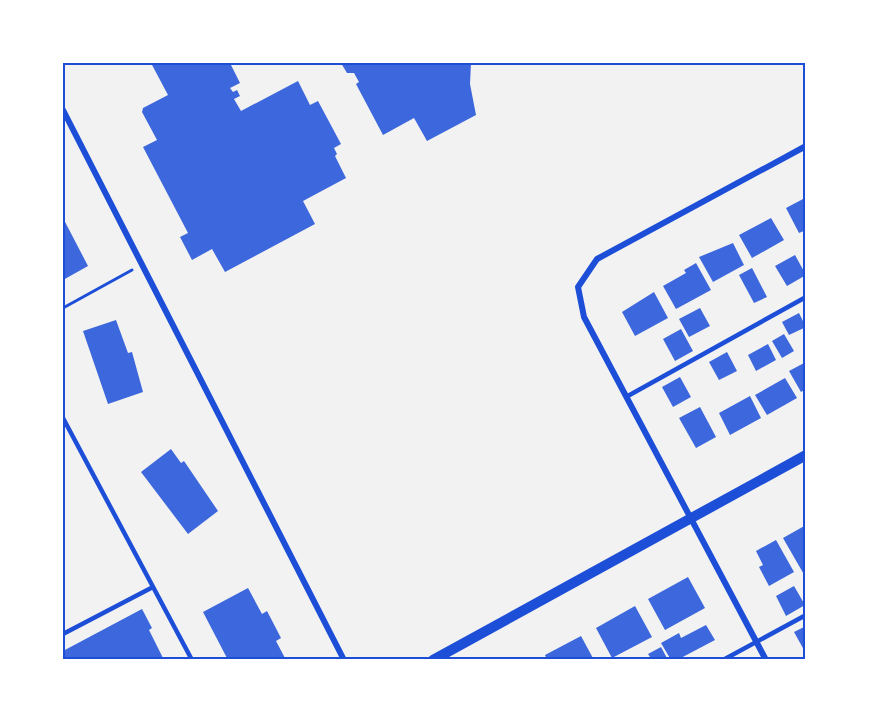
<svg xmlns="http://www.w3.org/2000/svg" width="869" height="723" viewBox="0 0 869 723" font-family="'Titillium Web',sans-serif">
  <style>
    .building { fill: #3d67dc }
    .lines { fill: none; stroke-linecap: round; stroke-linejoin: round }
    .path { stroke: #1d4ed8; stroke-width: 3 }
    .service { stroke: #1d4ed8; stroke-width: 4.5 }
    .minor { stroke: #1d4ed8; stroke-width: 6 }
    .tertiary { stroke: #1d4ed8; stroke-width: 10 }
    .neatline { fill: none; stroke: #1d4ed8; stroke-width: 2 }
  </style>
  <rect width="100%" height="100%" fill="#f2f2f2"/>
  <path class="building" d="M 151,63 L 230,63 L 240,83 L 230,88 L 233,92 L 237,90 L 240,96 L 234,99 L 241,111 L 298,81 L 310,105 L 318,101 L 341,144 L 334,148 L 337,154 L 335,156 L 346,178 L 303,201 L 315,224 L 225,272 L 212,249 L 192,260 L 180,237 L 188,233 L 143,147 L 157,140 L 142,112 L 143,108 L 168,95 Z
    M 341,63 L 471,63 L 470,84 L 476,115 L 427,141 L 414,118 L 383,135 L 356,84 L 359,82 L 354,73 L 347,73 Z
    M 803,199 L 806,199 L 806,230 L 799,233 L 786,208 Z
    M 63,218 L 88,266 L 63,280 Z
    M 771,218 L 784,240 L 752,258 L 739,235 Z
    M 733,243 L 744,265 L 713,282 L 699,257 Z
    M 795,255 L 806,275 L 787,286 L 775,266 Z
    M 696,263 L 711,290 L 676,309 L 663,286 L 686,273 L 684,270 Z
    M 752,268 L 767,297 L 754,303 L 739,275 Z
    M 654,292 L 668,318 L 635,336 L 622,312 Z
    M 700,308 L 710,326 L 689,337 L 679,319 Z
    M 799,313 L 806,327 L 789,335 L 782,322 Z
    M 116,320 L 128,353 L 132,352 L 143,392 L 108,404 L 83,331 Z
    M 681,329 L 693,351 L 675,361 L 663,339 Z
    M 784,334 L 794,351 L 782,358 L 772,341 Z
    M 768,344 L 776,360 L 756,371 L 748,355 Z
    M 727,352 L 737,371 L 719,380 L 709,362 Z
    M 806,362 L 806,389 L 801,392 L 789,371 Z
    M 680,377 L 691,397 L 673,407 L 662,387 Z
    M 785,378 L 797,398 L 767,415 L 755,395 Z
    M 750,396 L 761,418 L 730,435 L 719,413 Z
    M 700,407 L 716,437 L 696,448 L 679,418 Z
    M 171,449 L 181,463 L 184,461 L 218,511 L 188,534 L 141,472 Z
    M 806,525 L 806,578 L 783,538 Z
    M 776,540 L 794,572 L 769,586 L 759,567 L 763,565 L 756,551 Z
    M 688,577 L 705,608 L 665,630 L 648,599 Z
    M 794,586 L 805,605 L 786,616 L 776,596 Z
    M 248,588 L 262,614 L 267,611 L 281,638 L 276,641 L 286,660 L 228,660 L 203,612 Z
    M 635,606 L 652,637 L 612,658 L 596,628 Z
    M 142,609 L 152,628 L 149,630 L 164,660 L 63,660 L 63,651 Z
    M 706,625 L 715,640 L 677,660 L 671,660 L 661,643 L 679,633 L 681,638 Z
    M 806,626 L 806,649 L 804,650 L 794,632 Z
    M 581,636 L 594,660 L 547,660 L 545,655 Z
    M 661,647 L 668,660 L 652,660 L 648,654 Z"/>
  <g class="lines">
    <path class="path" d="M 63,308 L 132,270"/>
    <path class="service" d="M 626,397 L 806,297
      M 63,418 L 192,660
      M 63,634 L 153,587
      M 723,660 L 806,615"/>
    <path class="minor" d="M 63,110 L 344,660
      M 766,660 L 584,317 L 578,287 L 597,259 L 806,146"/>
    <path class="tertiary" d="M 433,660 L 806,455"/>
  </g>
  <rect width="869" height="723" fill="none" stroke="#ffffff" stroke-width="129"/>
  <rect x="64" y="64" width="740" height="594" class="neatline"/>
</svg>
